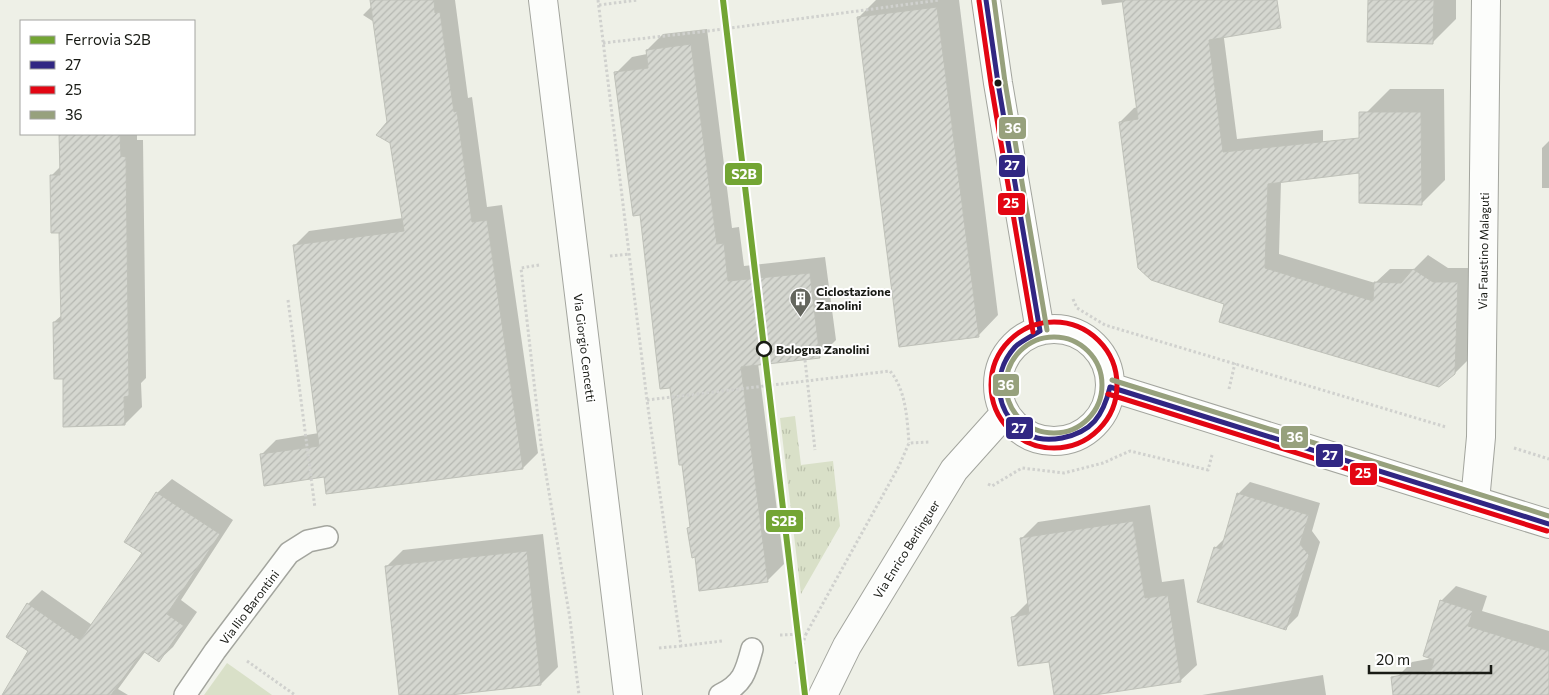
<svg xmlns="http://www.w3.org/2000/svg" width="1549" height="695" viewBox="0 0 1549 695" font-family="Commissioner,sans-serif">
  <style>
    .grass { fill: url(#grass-tufts) }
    .park { fill: #d9e0c8 }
    .shadow { fill: #0003 }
    .building { fill: url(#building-hatch); stroke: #bfc1b9 }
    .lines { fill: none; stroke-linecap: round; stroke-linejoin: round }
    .lane-casing { stroke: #a3a59e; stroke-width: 24 }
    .street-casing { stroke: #a3a59e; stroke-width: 30 }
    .secondary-casing { stroke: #a3a59e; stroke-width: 30 }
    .path { stroke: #d0d1ce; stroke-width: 3; stroke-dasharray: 2.5 2.5; stroke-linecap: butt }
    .lane { stroke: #fcfdfb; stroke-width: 21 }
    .street { stroke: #fcfdfb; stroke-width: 28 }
    .secondary { stroke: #fcfdfb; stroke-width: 28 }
    .bus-1-casing { stroke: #fff; stroke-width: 9 }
    .bus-2-casing { stroke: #fff; stroke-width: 9 }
    .bus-3-casing { stroke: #fff; stroke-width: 9 }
    .bus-1 { stroke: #312783; stroke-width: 5 }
    .bus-2 { stroke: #e30613; stroke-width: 5 }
    .bus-3 { stroke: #97a17d; stroke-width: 5 }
    .rail-1-casing { stroke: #fff; stroke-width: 10 }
    .rail-1 { stroke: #73a534; stroke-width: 6 }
    .bus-dot { fill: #191b15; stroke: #fff; stroke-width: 2 }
    .stop-dot { fill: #fff; stroke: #191b15; stroke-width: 2.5 }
    .labels { text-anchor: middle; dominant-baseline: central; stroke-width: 4; stroke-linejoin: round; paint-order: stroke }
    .street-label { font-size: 12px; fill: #191b15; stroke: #fff }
    .poi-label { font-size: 12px; font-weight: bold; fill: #191b15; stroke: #fff; text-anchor: start }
    .stop-label { font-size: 12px; font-weight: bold; fill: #191b15; stroke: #fff; text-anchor: start }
    .line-badge { stroke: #fff; stroke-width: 2 }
    .badge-label { font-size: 14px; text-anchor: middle; font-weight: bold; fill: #fff }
  </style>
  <defs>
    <pattern id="grass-tufts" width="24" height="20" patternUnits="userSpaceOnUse" patternTransform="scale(1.25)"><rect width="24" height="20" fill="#d9e0c8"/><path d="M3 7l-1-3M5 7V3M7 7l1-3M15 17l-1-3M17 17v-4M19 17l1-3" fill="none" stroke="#bac0ab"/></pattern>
    <pattern id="building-hatch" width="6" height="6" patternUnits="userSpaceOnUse" patternTransform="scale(1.25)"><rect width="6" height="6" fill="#d5d7d0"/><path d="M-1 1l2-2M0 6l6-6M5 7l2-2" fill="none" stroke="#b6b8b2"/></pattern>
  </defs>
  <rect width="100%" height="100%" fill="#eef0e7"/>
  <path class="grass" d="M 795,416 L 801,465 L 833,461 L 840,526 L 801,594 L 780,418 Z"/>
  <path class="park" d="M 227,663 L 272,695 L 204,695 Z"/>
  <path class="shadow" d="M 371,0 L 455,0 L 468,98 L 472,97 L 487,207 L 502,205 L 538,453 L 523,468 L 325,476 L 261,455 L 276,440 L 319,433 L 294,246 L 309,231 L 403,218 L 374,22 L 363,15 L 372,6 Z
    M 876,0 L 959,0 L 998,315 L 978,336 L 859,17 Z
    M 1101,0 L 1219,0 L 1237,139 L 1323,130 L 1323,163 L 1281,181 L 1279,254 L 1375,283 L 1390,269 L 1414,269 L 1428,255 L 1448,268 L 1472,268 L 1469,359 L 1455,373 L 1226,304 L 1120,122 L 1134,108 L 1138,107 L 1124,2 L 1102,5 Z
    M 1369,0 L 1456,0 L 1456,19 L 1432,43 Z
    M 707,29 L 732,228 L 739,227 L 744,266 L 825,257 L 836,340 L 820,356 L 758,363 L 784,564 L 768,580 L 700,589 L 696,556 L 689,528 L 691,525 L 671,387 L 616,73 L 632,57 L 647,54 L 647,50 L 663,34 Z
    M 1390,89 L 1444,89 L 1445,180 L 1421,204 L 1366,113 Z
    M 60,134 L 137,134 L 137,140 L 143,140 L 146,378 L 141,383 L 142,407 L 125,424 L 64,378 L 54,322 L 62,315 L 61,232 L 52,175 L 61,166 Z
    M 1549,141 L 1549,188 L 1542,188 L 1542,148 Z
    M 172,479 L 233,520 L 181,600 L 197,612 L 173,647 L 158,661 L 145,652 L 118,689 L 128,695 L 4,695 L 30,651 L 6,636 L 28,604 L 42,590 L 92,625 L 143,553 L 126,541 L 157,493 Z
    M 1250,482 L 1320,503 L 1312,531 L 1320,542 L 1298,616 L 1286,628 L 1215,548 L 1225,538 L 1238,494 Z
    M 1150,505 L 1162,582 L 1184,579 L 1197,665 L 1180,681 L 1086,695 L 1055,695 L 1050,661 L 1012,618 L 1029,601 L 1021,539 L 1038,522 Z
    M 543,534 L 558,667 L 541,684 L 438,695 L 400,695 L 386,567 L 403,550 Z
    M 1456,586 L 1487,596 L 1482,611 L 1549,631 L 1549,695 L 1463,695 L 1398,676 L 1412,662 L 1434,658 L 1441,601 Z
    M 1323,675 L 1326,695 L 1202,695 Z"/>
  <path class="building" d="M 370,0 L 434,0 L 435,13 L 440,12 L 454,112 L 457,111 L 472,222 L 487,220 L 523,469 L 326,494 L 324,477 L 264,486 L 260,454 L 319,446 L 293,245 L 404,231 L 390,143 L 376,135 L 387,122 Z
    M 1122,0 L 1277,0 L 1281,28 L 1209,40 L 1223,152 L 1359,138 L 1359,112 L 1421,112 L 1422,205 L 1359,203 L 1359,173 L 1268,184 L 1265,268 L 1373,301 L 1374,282 L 1401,283 L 1413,269 L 1433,282 L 1458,282 L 1455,374 L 1439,387 L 1219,322 L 1224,304 L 1151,280 L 1138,268 L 1119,122 L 1138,119 Z
    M 1368,0 L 1434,0 L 1433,44 L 1367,42 Z
    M 937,7 L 979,337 L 899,347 L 857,17 Z
    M 691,44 L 717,244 L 724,243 L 728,281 L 810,273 L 820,358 L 741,367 L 768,582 L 699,591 L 695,557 L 692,558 L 687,528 L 690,527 L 682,465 L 679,465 L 670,388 L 660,389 L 640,215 L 633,216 L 614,72 L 648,68 L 646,50 Z
    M 59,134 L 120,134 L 121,156 L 126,157 L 129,396 L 124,397 L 125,425 L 63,427 L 63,379 L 54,379 L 53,322 L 61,322 L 59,233 L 51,233 L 50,175 L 60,175 Z
    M 156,492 L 220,534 L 167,614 L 184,626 L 159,662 L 143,651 L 111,695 L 2,695 L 28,651 L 6,637 L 27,603 L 80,640 L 142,553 L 124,542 Z
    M 1237,493 L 1309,515 L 1300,544 L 1309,555 L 1286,630 L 1197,602 L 1214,547 L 1221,549 Z
    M 1133,521 L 1145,598 L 1168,595 L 1181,682 L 1094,695 L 1054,695 L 1049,662 L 1018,666 L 1011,617 L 1029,614 L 1020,538 Z
    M 527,551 L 541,685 L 450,695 L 399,695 L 385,566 Z
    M 1440,600 L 1473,611 L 1468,626 L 1549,651 L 1549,695 L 1393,695 L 1391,677 L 1431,670 L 1434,660 L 1423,656 Z"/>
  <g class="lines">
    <defs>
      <path id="lane" d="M 185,695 L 215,651 L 289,553 L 308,541 L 327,537
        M 720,695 C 743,684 746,672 752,649"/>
      <path id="street" d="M 543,0 L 628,695
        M 1475,501 L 1481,437 L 1486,0"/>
      <path id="secondary" d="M 986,0 L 998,83 L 1040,331
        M998 385a56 56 0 1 1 112 0a56 56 0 1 1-112 0Z
        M 1110,387 L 1549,524
        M 823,695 L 847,646 L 954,470 L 1005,413"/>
    </defs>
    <use href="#lane" class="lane-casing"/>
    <use href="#street" class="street-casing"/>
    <use href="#secondary" class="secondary-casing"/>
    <path class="path" d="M 598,0 L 647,400 L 681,646 L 722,641
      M 599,5 L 638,0
      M 603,43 L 708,31 L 940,0
      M 610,256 L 629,254
      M 539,265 L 521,268 L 541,444 L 570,619 L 579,695
      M 1073,299 L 1077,308 L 1105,325 L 1446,427
      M 288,300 L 315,508
      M 805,360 L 815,450
      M 1229,389 L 1235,363
      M 647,400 L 890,371 C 906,390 907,418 909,443
      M 1514,448 L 1549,459
      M 988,484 L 992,486 L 1022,468 L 1064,473 L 1103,463 L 1130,451 L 1208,470 L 1212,455
      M 780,635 L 806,634 L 899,466 L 909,443 L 930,442
      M 659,648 L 681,646
      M 247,661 L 295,695
      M 796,664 L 806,634"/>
    <use href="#lane" class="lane"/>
    <use href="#street" class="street"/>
    <use href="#secondary" class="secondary"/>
    <defs>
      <path id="bus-1" d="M 986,0 L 998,83 L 1040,331
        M 1040,331 C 1032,336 1021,341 1015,347 C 990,375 995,416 1029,435 C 1039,440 1051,440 1062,438 C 1092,432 1103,416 1110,387
        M 1110,387 L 1549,524"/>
      <path id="bus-2" d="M 979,1 L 991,84 L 1033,332
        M991 385a63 63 0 1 1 126 0a63 63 0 1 1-126 0Z
        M 1108,394 L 1547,531"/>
      <path id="bus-3" d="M 994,0 L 1005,82 L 1047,330
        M1006 385a48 48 0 1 1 96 0a48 48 0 1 1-96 0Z
        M 1112,380 L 1549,516"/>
    </defs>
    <use href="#bus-1" class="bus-1-casing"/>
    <use href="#bus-2" class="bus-2-casing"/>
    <use href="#bus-3" class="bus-3-casing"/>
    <use href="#bus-1" class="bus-1"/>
    <use href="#bus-2" class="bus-2"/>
    <use href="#bus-3" class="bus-3"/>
    <defs>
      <path id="rail-1" d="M 723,0 L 805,695"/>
    </defs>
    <use href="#rail-1" class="rail-1-casing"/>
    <use href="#rail-1" class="rail-1"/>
  </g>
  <defs>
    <symbol id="building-pin" viewBox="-11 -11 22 30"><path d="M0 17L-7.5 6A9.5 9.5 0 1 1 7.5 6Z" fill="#64665e" stroke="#fff"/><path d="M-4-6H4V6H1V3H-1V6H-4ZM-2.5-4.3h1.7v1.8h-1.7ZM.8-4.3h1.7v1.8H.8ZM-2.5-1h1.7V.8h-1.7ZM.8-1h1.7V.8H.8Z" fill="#fff"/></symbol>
  </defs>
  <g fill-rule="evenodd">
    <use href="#building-pin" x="788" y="286" width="25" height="34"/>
  </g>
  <circle class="bus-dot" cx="998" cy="83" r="4.5"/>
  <circle class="stop-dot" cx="764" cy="349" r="7"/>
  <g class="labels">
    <g class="street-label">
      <text transform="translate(1483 251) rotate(-89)">Via Faustino Malaguti</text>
      <text transform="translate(585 348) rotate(83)">Via Giorgio Cencetti</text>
      <text transform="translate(906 549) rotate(-58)">Via Enrico Berlinguer</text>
      <text transform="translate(249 607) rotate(-53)">Via Ilio Barontini</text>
    </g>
    <g class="poi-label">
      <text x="816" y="291">Ciclostazione<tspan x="816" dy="14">Zanolini</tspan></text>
    </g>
    <g class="stop-label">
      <text x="776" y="349">Bologna Zanolini</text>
    </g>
  </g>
  <g class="line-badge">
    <rect x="998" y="116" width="29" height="24" rx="5" fill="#97a17d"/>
    <rect x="998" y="154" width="28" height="24" rx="5" fill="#312783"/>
    <rect x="724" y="162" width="39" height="24" rx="5" fill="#73a534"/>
    <rect x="997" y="192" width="29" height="24" rx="5" fill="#e30613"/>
    <rect x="992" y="373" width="28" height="24" rx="5" fill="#97a17d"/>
    <rect x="1005" y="416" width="29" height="24" rx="5" fill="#312783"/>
    <rect x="1280" y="425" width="29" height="24" rx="5" fill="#97a17d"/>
    <rect x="1315" y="443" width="29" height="25" rx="5" fill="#312783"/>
    <rect x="1349" y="462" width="29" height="24" rx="5" fill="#e30613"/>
    <rect x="765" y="509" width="39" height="24" rx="5" fill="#73a534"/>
  </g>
  <g class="badge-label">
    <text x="1013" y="133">36</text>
    <text x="1012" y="170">27</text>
    <text x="744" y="179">S2B</text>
    <text x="1011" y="208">25</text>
    <text x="1006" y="390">36</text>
    <text x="1019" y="433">27</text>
    <text x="1295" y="442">36</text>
    <text x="1330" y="460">27</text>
    <text x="1363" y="478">25</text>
    <text x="784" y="526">S2B</text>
  </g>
  <rect x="20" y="20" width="175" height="115" fill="#ffffff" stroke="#a3a4a1"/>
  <rect x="30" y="36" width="25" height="8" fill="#73a534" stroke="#a3a4a1"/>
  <text x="65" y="45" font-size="15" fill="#191b15">Ferrovia S2B</text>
  <rect x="30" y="61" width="25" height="8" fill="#312783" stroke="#a3a4a1"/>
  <text x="65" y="70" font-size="15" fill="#191b15">27</text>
  <rect x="30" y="86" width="25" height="8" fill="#e30613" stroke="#a3a4a1"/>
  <text x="65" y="95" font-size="15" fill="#191b15">25</text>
  <rect x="30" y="111" width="25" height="8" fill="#97a17d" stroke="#a3a4a1"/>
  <text x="65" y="120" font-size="15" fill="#191b15">36</text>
  <path d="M1369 665v8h122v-8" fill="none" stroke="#191b15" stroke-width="2.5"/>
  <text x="1376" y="665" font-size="15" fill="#191b15" stroke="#ffffff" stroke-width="4" paint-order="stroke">20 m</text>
</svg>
